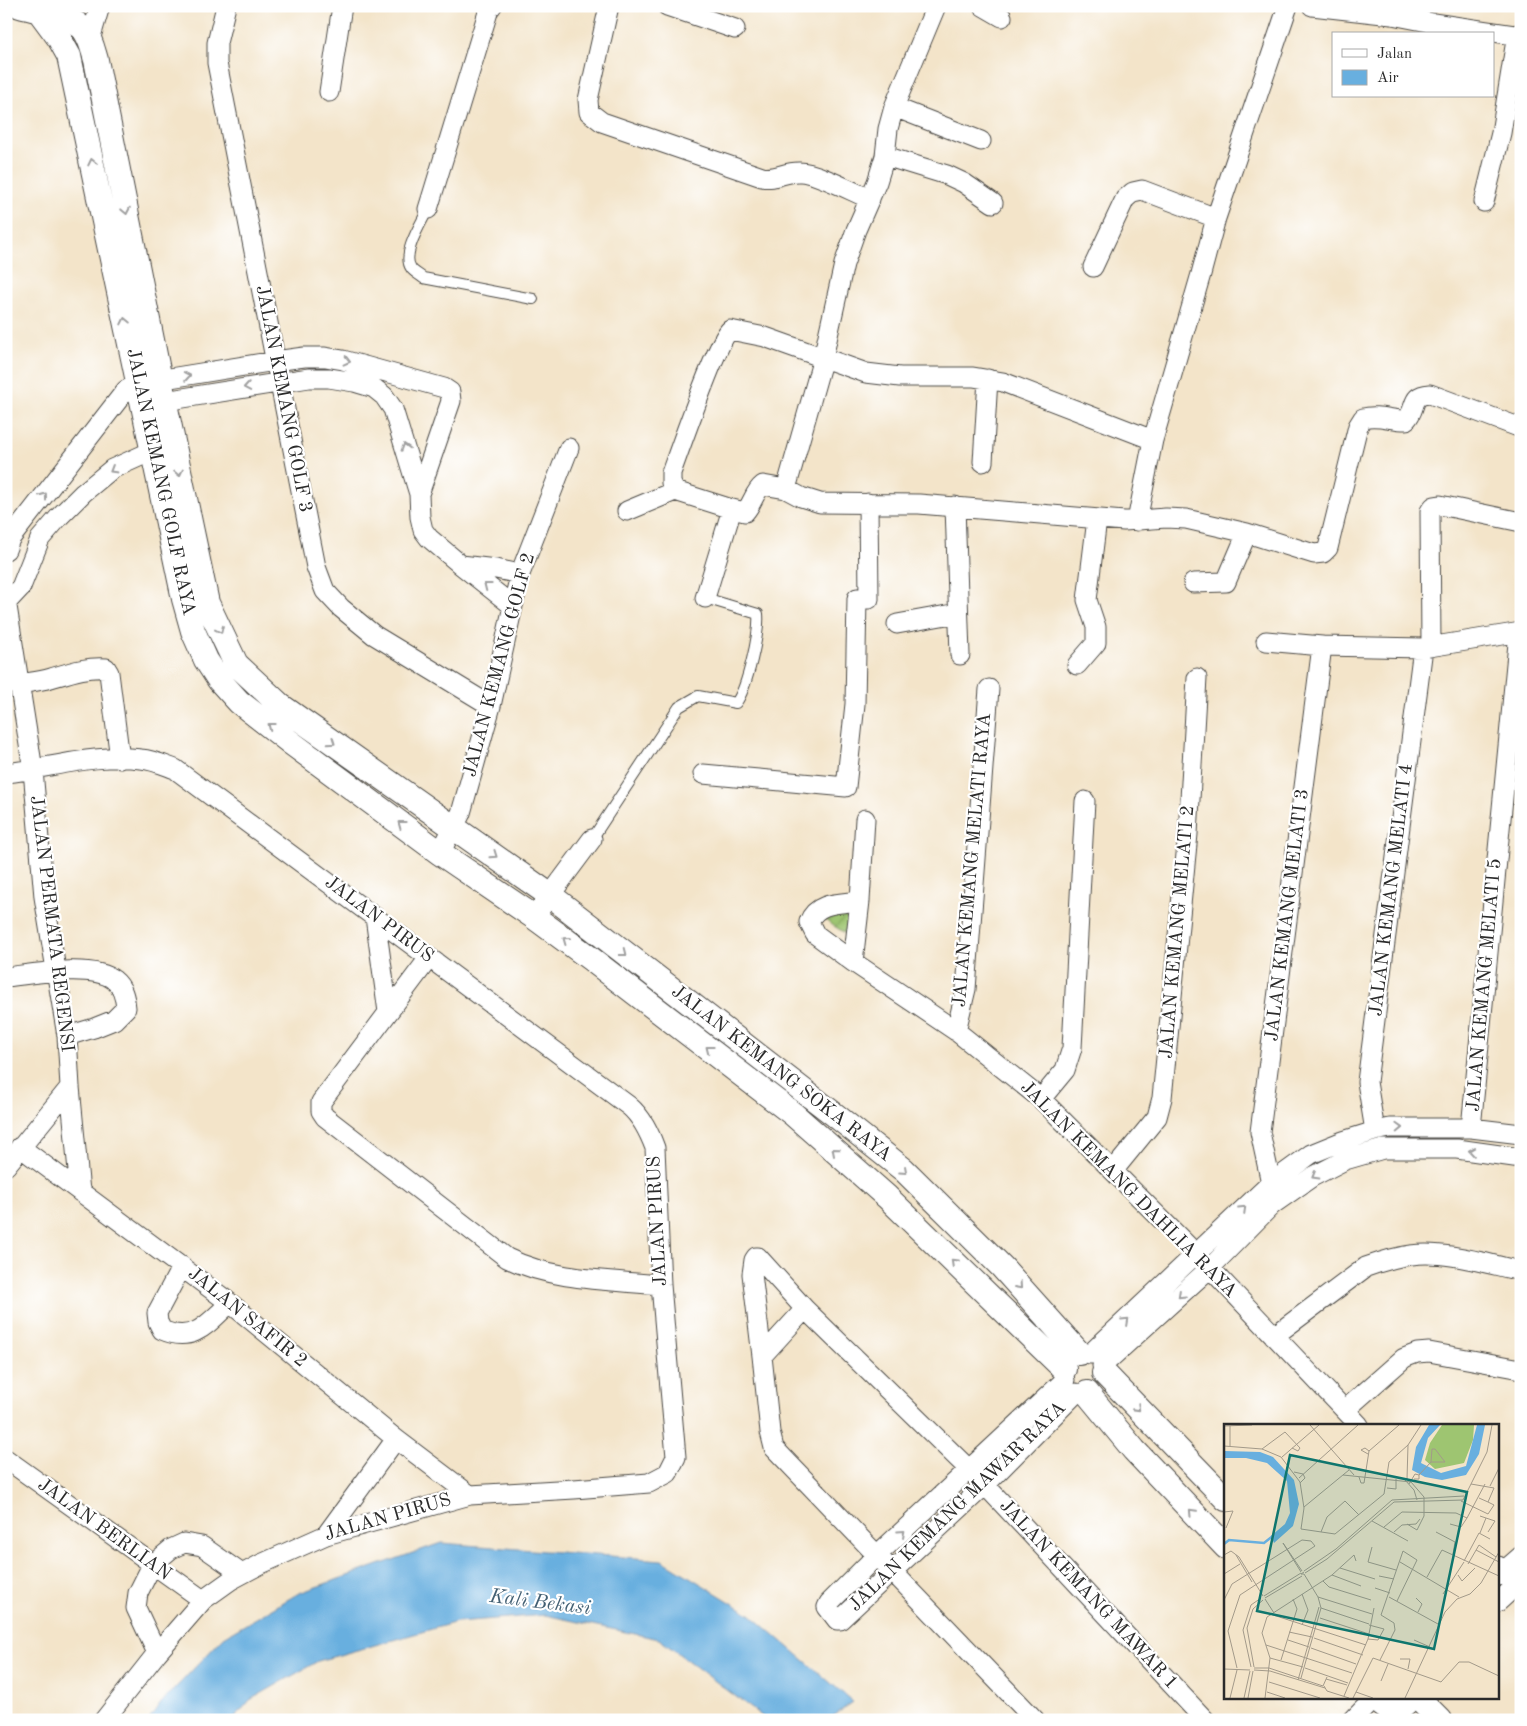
<svg xmlns="http://www.w3.org/2000/svg" width="1527" height="1726" viewBox="0 0 1527 1726" font-family="'Old Standard TT',serif">
  <style>
    .garden { fill: url(#garden-furrows); stroke: #64784e }
    .water { fill: #68afdf; stroke: #4a6d85 }
    .lines { fill: none; stroke-linecap: round; stroke-linejoin: round }
    .service-casing { stroke: #494743; stroke-width: 12 }
    .minor-casing { stroke: #494743; stroke-width: 21 }
    .tertiary-casing { stroke: #494743; stroke-width: 26 }
    .service { stroke: #fff; stroke-width: 10 }
    .minor { stroke: #fff; stroke-width: 19 }
    .tertiary { stroke: #fff; stroke-width: 24 }
    .oneway { stroke: #a0a0a0 }
    .labels { text-anchor: middle; dominant-baseline: central; stroke-width: 4.5; stroke-linejoin: round; paint-order: stroke }
    .street-label { font-size: 19px; fill: #2b2b2b; stroke: #fff }
    .water-label { font-size: 20px; font-style: italic; fill: #436073; stroke: #fff }
    .inset-river { fill: none; stroke: #68afdf; stroke-width: 2.5 }
    .inset-road { fill: none; stroke: #a39a8a; stroke-width: 1 }
    .view { fill: #0f766e; fill-opacity: 0.15; stroke: #0f766e; stroke-width: 2.5 }
    .inset-edge { fill: none; stroke: #2b2b2b; stroke-width: 2.5 }
  </style>
  <defs>
    <pattern id="garden-furrows" width="10" height="10" patternUnits="userSpaceOnUse" patternTransform="scale(1.25)"><rect width="10" height="10" fill="#9ec571"/><path d="M-1 1l2-2M0 10L10 0M9 11l2-2" fill="none" stroke="#88a962"/></pattern>
  </defs>
  <rect width="100%" height="100%" fill="#fff"/>
  <filter id="ink" filterUnits="userSpaceOnUse"><feTurbulence type="fractalNoise" baseFrequency=".02" numOctaves="2"/><feDisplacementMap in="SourceGraphic" scale="10" xChannelSelector="R" yChannelSelector="G"/><feConvolveMatrix kernelMatrix="1 2 1 2 8 2 1 2 1" color-interpolation-filters="sRGB"/></filter>
  <filter id="wash" filterUnits="userSpaceOnUse"><feTurbulence type="fractalNoise" baseFrequency=".0096" numOctaves="4" result="noise"/><feDisplacementMap in="SourceGraphic" scale="20" xChannelSelector="R" yChannelSelector="G"/><feGaussianBlur stdDeviation="1.12" result="paint"/><feColorMatrix in="noise" values="0 0 0 0 0 0 0 0 0 0 0 0 0 0 0 0 0 1.4 0 .05"/><feComposite in="paint" operator="in"/></filter>
  <g filter="url(#wash)">
    <rect width="100%" height="100%" fill="#f3e4c9"/>
    <path class="garden" d="M 851,911 L 848,935 L 817,915 Z"/>
    <path class="water" d="M 441,1543 L 662,1560 L 750,1614 L 853,1702 L 828,1720 L 767,1720 L 659,1639 L 545,1615 L 457,1622 L 318,1661 L 250,1700 L 233,1720 L 149,1720 L 161,1703 L 224,1637 L 299,1593 Z"/>
  </g>
  <g filter="url(#ink)">
    <g class="lines">
      <defs>
        <path id="service" d="M 428,209 C 422,222 401,254 411,268 C 413,272 420,275 423,278 L 533,299
          M 592,839 L 679,707 L 698,696 L 736,703 C 747,688 760,633 758,614 L 705,598"/>
        <path id="minor" d="M 226,6 L 217,43 L 217,63 L 316,567 L 325,591 L 341,608 L 374,635 L 491,706
          M 609,6 L 588,100 L 589,112 L 602,122 L 762,177 C 775,180 786,171 800,172 C 816,172 853,192 870,199
          M 667,6 L 735,29
          M 983,6 L 1002,17
          M 1312,6 L 1392,15 L 1433,23 L 1521,36
          M 90,40 L 100,6
          M 329,92 L 342,6
          M 894,107 L 981,141
          M 885,156 L 947,175 L 964,183 L 993,203
          M 1484,202 L 1501,133 L 1517,34
          M 428,209 L 489,9 L 492,6
          M 1093,267 L 1125,199 L 1133,192 L 1142,190 L 1216,218
          M 152,403 L 309,378 L 329,378 L 354,382 L 374,388 L 384,396 L 393,409 L 419,494 L 420,517 L 423,530 L 429,538 L 461,565 L 513,606
          M 1153,440 L 1003,382 L 973,377 L 900,377 L 866,373 L 765,337 L 730,330 C 718,339 679,451 671,473 L 671,483 L 675,491 L 732,509 L 745,512 C 753,503 754,492 763,485 L 786,489 L 801,497 L 820,503 L 919,504 L 1124,521 L 1166,518 L 1186,519 L 1247,533 L 1314,554 L 1323,553 L 1328,548 L 1358,426 L 1363,418 C 1377,414 1391,420 1406,420 C 1418,408 1409,395 1430,394 L 1521,428
          M 983,462 L 988,379
          M 786,489 L 823,358 L 844,264 L 856,230 L 877,182 L 885,156 L 888,129 L 894,107 L 936,6
          M 955,506 L 960,655
          M 627,511 L 675,491
          M 1137,521 L 1153,440 L 1201,274 L 1216,218 L 1288,6
          M 6,550 L 10,539 L 126,390 L 139,383 L 275,361 L 304,357 L 325,357 L 343,360 L 444,388 L 450,392 L 451,401 L 419,494
          M 461,565 L 496,569 L 520,574
          M 1193,583 L 1226,582 L 1247,533
          M 705,598 L 732,509
          M 6,600 L 33,770 L 44,897 L 67,1036 L 70,1087 L 80,1192
          M 7,602 L 21,587 L 40,539 L 59,517 L 83,493 L 112,469 L 152,451 L 165,447
          M 897,624 L 958,613
          M 1266,641 L 1322,646 L 1423,648 L 1521,632
          M 1431,646 L 1430,511 L 1434,506 L 1440,505 L 1521,522
          M 1077,665 L 1096,643 L 1096,627 L 1087,600 L 1097,519
          M 19,684 C 30,682 41,681 51,678 C 68,673 88,666 106,668 L 109,673 L 120,759
          M 6,773 C 51,768 96,753 141,759 C 153,760 164,765 175,769 L 629,1106 C 642,1117 649,1132 655,1148 L 661,1285 L 676,1457 L 668,1473 L 649,1483 L 574,1489 L 470,1495 L 326,1535 L 261,1564 L 231,1580 L 203,1600 L 157,1653 L 104,1720
          M 703,774 L 846,787 L 855,704 L 857,598 L 869,599 L 868,503
          M 440,853 L 461,813 L 491,706 L 520,574 L 569,448
          M 860,901 C 841,904 817,901 809,922 L 815,934 L 853,962 L 956,1031 L 1041,1099 L 1210,1268 L 1359,1425
          M 375,917 L 388,1012
          M 534,917 L 592,839
          M 429,958 L 321,1102 L 321,1111 L 325,1117 L 507,1258 C 554,1281 610,1280 661,1285
          M 853,962 L 860,901 L 865,819
          M 6,977 C 32,974 94,963 114,980 C 123,987 125,998 126,1008 L 114,1020 L 94,1028 L 67,1036
          M 956,1031 L 966,989 L 989,689
          M 1041,1099 L 1065,1070 L 1072,1048 L 1085,801
          M 1471,1128 L 1519,633
          M 1375,1131 L 1367,1082 L 1423,648
          M 20,1147 L 230,1303 L 396,1439 L 470,1495
          M 6,1166 L 70,1087
          M 1113,1171 L 1157,1117 L 1162,1098 L 1188,834 L 1197,678
          M 1271,1183 L 1260,1132 L 1322,646
          M 182,1266 L 157,1313 L 158,1322 L 162,1330 C 194,1344 208,1323 230,1303
          M 1274,1336 L 1366,1267 C 1380,1262 1395,1257 1411,1255 C 1444,1250 1488,1264 1521,1271
          M 1090,1354 L 1271,1183 L 1311,1154 L 1343,1141 L 1375,1131 L 1390,1128 L 1471,1128 L 1521,1134
          M 762,1356 L 752,1274 L 754,1260 L 756,1257 L 758,1257 L 805,1309
          M 1102,1366 L 1210,1268 L 1272,1205 L 1312,1177 L 1345,1160 L 1383,1149 L 1457,1149 L 1521,1158
          M 1065,1380 L 877,1555 L 829,1603 L 827,1607 L 837,1620 L 840,1620 L 985,1485 L 1076,1393
          M 1345,1410 L 1404,1358 L 1417,1353 L 1429,1352 L 1521,1369
          M 6,1459 L 203,1600
          M 326,1535 L 396,1439
          M 1498,1566 L 1521,1590
          M 1498,1576 L 1521,1556
          M 1498,1602 L 1521,1581
          M 157,1653 L 136,1608 L 138,1593 L 152,1565 L 171,1549 L 184,1543 L 202,1546 L 242,1574
          M 1035,1720 L 774,1448 L 770,1432 L 762,1356 L 805,1309 L 985,1485 L 1205,1720
          M 1353,1720 L 1375,1697"/>
        <path id="tertiary" d="M 20,6 C 38,11 74,16 85,31 C 91,40 93,50 96,60 L 160,380 L 207,603 L 236,664 L 281,706 L 551,896 L 835,1115 L 904,1170 L 1002,1267 L 1079,1353
          M 39,11 L 59,38 L 69,56 L 184,599 L 193,631 L 206,660 L 219,680 L 239,702 L 290,742 L 440,853 L 534,917 L 591,959 L 793,1114 L 887,1197 L 1064,1369
          M 1104,1373 L 1226,1499
          M 1087,1393 L 1134,1450 L 1226,1547
          M 1375,1697 C 1383,1713 1403,1714 1410,1697
          M 1417,1697 L 1440,1720"/>
      </defs>
      <use href="#service" class="service-casing"/>
      <use href="#minor" class="minor-casing"/>
      <use href="#tertiary" class="tertiary-casing"/>
      <use href="#service" class="service"/>
      <use href="#minor" class="minor"/>
      <use href="#tertiary" class="tertiary"/>
    </g>
    <defs><path id="oneway-chevron" d="M-2-3.5L2.5 0L-2 3.5" fill="none" stroke-width="1.6" stroke-linecap="round" stroke-linejoin="round" transform="scale(1.25)"/></defs>
    <g class="oneway">
      <use href="#oneway-chevron" transform="translate(92 162) rotate(-102)"/>
      <use href="#oneway-chevron" transform="translate(126 211) rotate(79)"/>
      <use href="#oneway-chevron" transform="translate(125 321) rotate(-102)"/>
      <use href="#oneway-chevron" transform="translate(347 361) rotate(14)"/>
      <use href="#oneway-chevron" transform="translate(187 376) rotate(-10)"/>
      <use href="#oneway-chevron" transform="translate(247 387) rotate(170)"/>
      <use href="#oneway-chevron" transform="translate(405 447) rotate(-107)"/>
      <use href="#oneway-chevron" transform="translate(113 470) rotate(149)"/>
      <use href="#oneway-chevron" transform="translate(179 473) rotate(78)"/>
      <use href="#oneway-chevron" transform="translate(44 496) rotate(-54)"/>
      <use href="#oneway-chevron" transform="translate(487 586) rotate(-142)"/>
      <use href="#oneway-chevron" transform="translate(220 630) rotate(65)"/>
      <use href="#oneway-chevron" transform="translate(271 726) rotate(-142)"/>
      <use href="#oneway-chevron" transform="translate(332 742) rotate(35)"/>
      <use href="#oneway-chevron" transform="translate(401 824) rotate(-143)"/>
      <use href="#oneway-chevron" transform="translate(494 855) rotate(35)"/>
      <use href="#oneway-chevron" transform="translate(566 940) rotate(-144)"/>
      <use href="#oneway-chevron" transform="translate(624 953) rotate(38)"/>
      <use href="#oneway-chevron" transform="translate(709 1049) rotate(-142)"/>
      <use href="#oneway-chevron" transform="translate(1399 1128) rotate(-2)"/>
      <use href="#oneway-chevron" transform="translate(835 1151) rotate(-139)"/>
      <use href="#oneway-chevron" transform="translate(1472 1151) rotate(-172)"/>
      <use href="#oneway-chevron" transform="translate(904 1171) rotate(42)"/>
      <use href="#oneway-chevron" transform="translate(1315 1176) rotate(150)"/>
      <use href="#oneway-chevron" transform="translate(1243 1209) rotate(-44)"/>
      <use href="#oneway-chevron" transform="translate(954 1262) rotate(-136)"/>
      <use href="#oneway-chevron" transform="translate(1019 1286) rotate(48)"/>
      <use href="#oneway-chevron" transform="translate(1181 1295) rotate(137)"/>
      <use href="#oneway-chevron" transform="translate(1126 1321) rotate(-43)"/>
      <use href="#oneway-chevron" transform="translate(1137 1408) rotate(45)"/>
      <use href="#oneway-chevron" transform="translate(1192 1512) rotate(-133)"/>
      <use href="#oneway-chevron" transform="translate(902 1533) rotate(-42)"/>
    </g>
  </g>
  <g class="labels">
    <g class="street-label">
      <text transform="translate(283 399) rotate(79)">JALAN KEMANG GOLF 3</text>
      <text transform="translate(160 482) rotate(78)">JALAN KEMANG GOLF RAYA</text>
      <text transform="translate(500 665) rotate(-75)">JALAN KEMANG GOLF 2</text>
      <text transform="translate(973 860) rotate(-85)">JALAN KEMANG MELATI RAYA</text>
      <text transform="translate(1392 890) rotate(-83)">JALAN KEMANG MELATI 4</text>
      <text transform="translate(1288 915) rotate(-83)">JALAN KEMANG MELATI 3</text>
      <text transform="translate(379 920) rotate(37)">JALAN PIRUS</text>
      <text transform="translate(51 924) rotate(83)">JALAN PERMATA REGENSI</text>
      <text transform="translate(1178 932) rotate(-85)">JALAN KEMANG MELATI 2</text>
      <text transform="translate(1485 985) rotate(-85)">JALAN KEMANG MELATI 5</text>
      <text transform="translate(781 1074) rotate(38)">JALAN KEMANG SOKA RAYA</text>
      <text transform="translate(1128 1190) rotate(45)">JALAN KEMANG DAHLIA RAYA</text>
      <text transform="translate(658 1221) rotate(-93)">JALAN PIRUS</text>
      <text transform="translate(247 1318) rotate(39)">JALAN SAFIR 2</text>
      <text transform="translate(958 1507) rotate(-44)">JALAN KEMANG MAWAR RAYA</text>
      <text transform="translate(388 1518) rotate(-16)">JALAN PIRUS</text>
      <text transform="translate(104 1530) rotate(36)">JALAN BERLIAN</text>
      <text transform="translate(1088 1595) rotate(47)">JALAN KEMANG MAWAR 1</text>
    </g>
    <g class="water-label">
      <text transform="translate(540 1603) rotate(7)">Kali Bekasi</text>
    </g>
  </g>
  <g transform="translate(1224 1424)">
    <rect width="275" height="275" fill="#f3e4c9"/>
    <path d="M 218,1 L 250,1 L 249,16 L 240,39 L 211,45 L 201,36 L 206,19 Z" fill="#9ec571"/>
    <path d="M 205,1 L 216,1 L 204,14 L 197,39 L 217,49 L 242,42 L 253,1 L 261,1 L 255,30 L 242,51 L 218,56 L 201,53 L 188,46 L 192,23 ZM 0,27 L 36,28 L 49,33 L 70,56 L 75,80 L 69,102 L 50,119 L 47,112 L 61,100 L 66,89 L 63,57 L 43,39 L 22,34 L 0,34 Z" fill="#68afdf"/>
    <path class="inset-river" d="M 0,120 L 5,116 L 40,119 L 50,111"/>
    <path class="inset-road" d="M 86,1 L 130,51M 0,2 L 28,1M 0,22 L 38,25 L 57,33 L 76,58 L 80,84 L 77,105 L 111,110 L 160,70 L 165,38 L 184,21 L 197,1M 6,22 L 6,2M 38,25 L 61,8 L 76,24 L 74,27 L 68,24M 208,25 L 211,25 L 221,38 L 207,38 ZM 144,30 L 137,26 L 141,24 L 145,27M 58,33 L 95,1M 70,48 L 79,50 L 81,54 L 76,59M 119,51 L 187,58 L 200,73 L 200,92 L 193,106 L 183,100M 195,51 L 207,38M 135,53 L 137,59 L 140,59 L 145,27 L 175,1M 75,54 L 134,1M 183,55 L 184,21M 181,56 L 190,66 L 193,76M 185,60 L 191,50 L 195,51 L 195,55 L 190,55M 247,60 L 270,64 L 264,78 L 255,74M 266,62 L 275,44M 163,64 L 172,65 L 172,55M 237,77 L 264,90 L 270,81 L 264,78M 80,83 L 125,46M 0,88 L 9,87 L 2,104M 256,92 L 271,97 L 264,108M 148,97 L 184,117M 226,100 L 237,103 L 243,94M 160,103 L 178,88 L 232,89 L 243,94 L 261,60M 97,108 L 103,93 L 121,77 L 135,91M 170,108 L 178,101 L 192,100 L 196,95M 212,108 L 231,118 L 229,130M 256,109 L 262,94M 148,123 L 144,138 L 172,146M 252,126 L 275,138M 0,131 L 7,127 L 15,133 L 39,172M 12,131 L 28,158M 240,137 L 255,109 L 266,115M 176,138 L 235,173M 244,140 L 255,121 L 272,133M 116,144 L 151,155M 80,147 L 112,125 L 168,76 L 240,72M 77,148 L 59,119 L 78,147M 81,149 L 103,135 L 170,78 L 239,76 L 263,28 L 268,1M 0,150 L 16,140M 108,151 L 137,162M 234,151 L 238,157 L 251,144M 155,152 L 170,155M 203,153 L 218,126 L 275,152M 99,157 L 105,163 L 147,176M 151,164 L 166,169M 219,170 L 240,138M 40,172 L 77,149M 94,173 L 148,190M 165,173 L 214,200M 41,174 L 78,152M 192,174 L 198,180 L 194,188M 41,175 L 50,189M 0,176 L 8,160 L 78,116 L 87,117 L 91,122 L 16,171 L 4,207 L 13,244M 97,184 L 145,200M 46,190 L 142,221M 96,194 L 145,210M 78,201 L 84,186 L 78,170M 65,208 L 88,213M 90,214 L 139,231M 144,215 L 154,216 L 160,205 L 145,201M 64,216 L 85,223M 190,216 L 206,223M 42,221 L 128,249M 87,224 L 132,240M 46,234 L 79,243M 176,235 L 186,235 L 184,245M 57,236 L 73,185 L 69,175M 156,236 L 171,206 L 170,199 L 157,191 L 179,127 L 193,136 L 173,177M 0,242 L 0,259M 27,243 L 19,206 L 27,181 L 37,174M 30,243 L 23,204 L 29,185 L 39,176M 30,244 L 45,244 L 99,262 L 103,253M 81,244 L 124,259M 0,245 L 26,246M 30,246 L 46,247 L 101,264M 77,254 L 97,184 L 94,173 L 80,150 L 77,150 L 80,148M 102,255 L 123,261M 74,256 L 95,183M 157,257 L 164,240M 45,258 L 96,274M 100,262 L 103,267 L 125,274M 43,268 L 61,274M 132,268 L 149,274M 120,272 L 144,215 L 150,184M 6,274 L 13,246M 20,274 L 26,247M 24,274 L 29,247M 41,274 L 46,234 L 38,209 L 43,193 L 108,151 L 130,131 L 132,137M 129,274 L 149,234 L 217,258 L 235,238 L 245,238 L 275,252M 181,274 L 221,188 L 233,175 L 246,170 L 257,159 L 275,128"/>
    <path class="view" d="M 66,31 L 243,68 L 210,225 L 33,187 Z"/>
    <rect width="275" height="275" class="inset-edge"/>
  </g>
  <rect width="1527" height="1726" fill="none" stroke="#fff" stroke-width="25"/>
  <rect x="1332" y="32" width="162" height="65" fill="#ffffff" stroke="#aaaaaa"/>
  <rect x="1342" y="49" width="25" height="8" fill="#ffffff" stroke="#aaaaaa"/>
  <text x="1377" y="58" font-size="15" fill="#2b2b2b">Jalan</text>
  <rect x="1342" y="70" width="25" height="15" fill="#68afdf" stroke="#aaaaaa"/>
  <text x="1377" y="82" font-size="15" fill="#2b2b2b">Air</text>
</svg>
